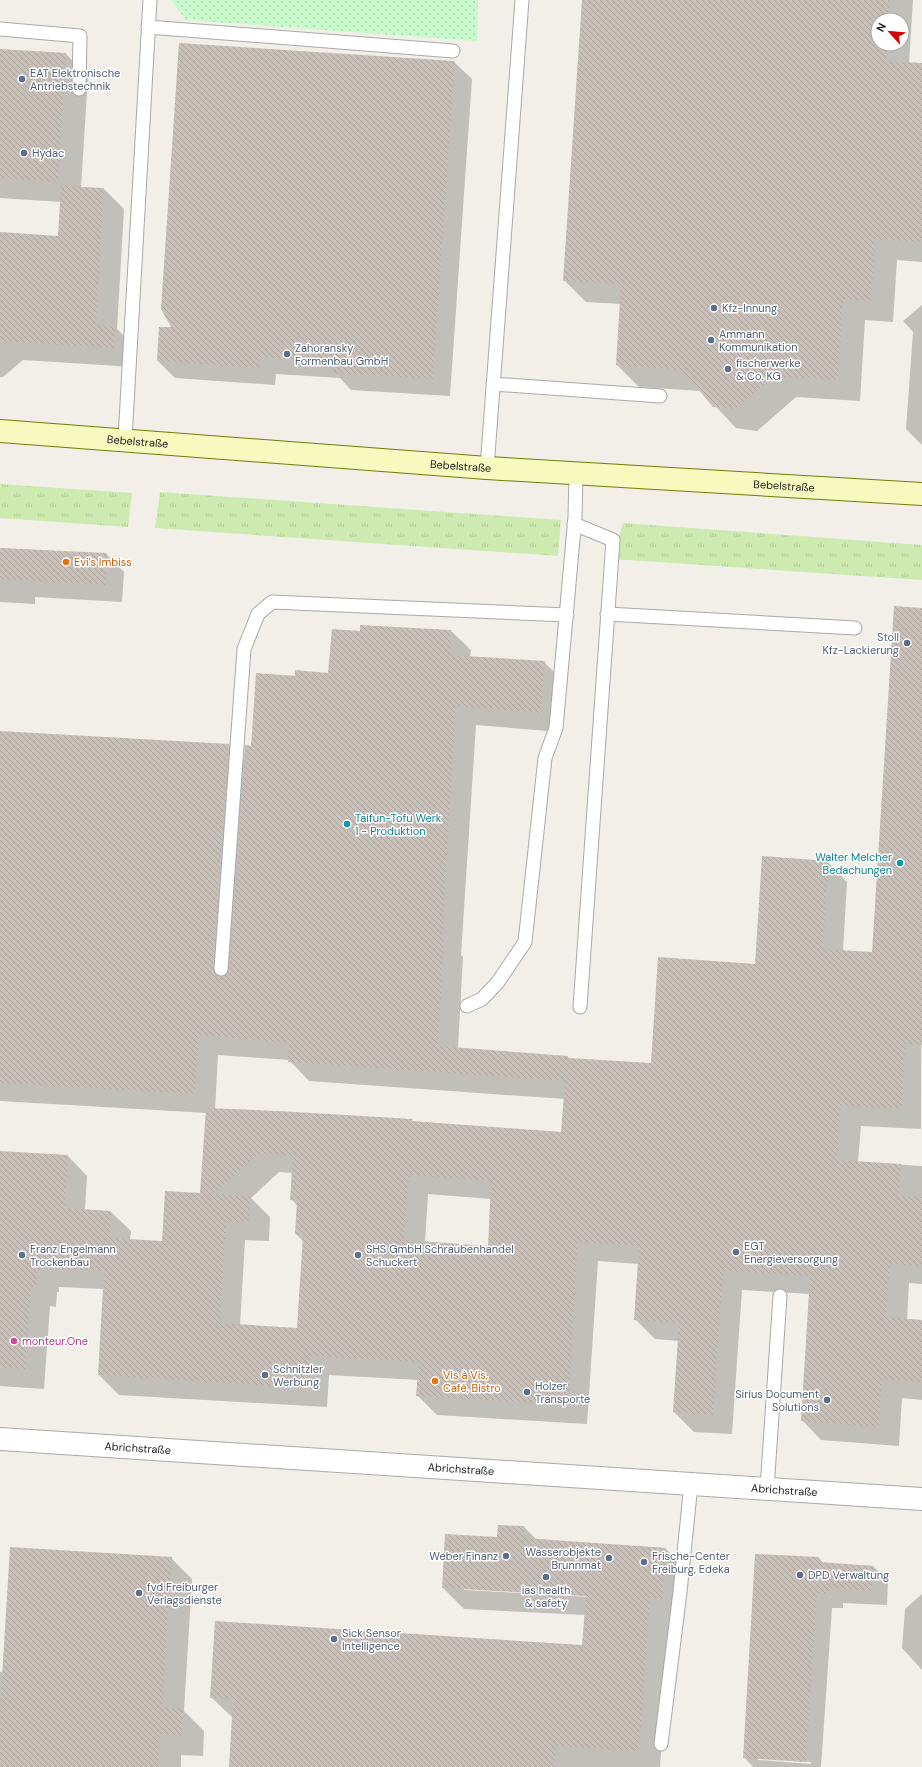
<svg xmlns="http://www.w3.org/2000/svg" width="922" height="1767" viewBox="0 0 922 1767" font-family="'DM Sans',sans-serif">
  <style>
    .grass { fill: url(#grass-tufts) }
    .park { fill: url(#park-dots) }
    .shadow { fill: #0003; fill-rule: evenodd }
    .building { fill: url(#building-back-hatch); fill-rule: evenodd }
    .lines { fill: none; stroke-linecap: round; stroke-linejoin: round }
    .lane-casing { stroke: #a9a9a9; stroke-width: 15 }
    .street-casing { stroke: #a9a9a9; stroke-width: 24 }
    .secondary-casing { stroke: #707d05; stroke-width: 24 }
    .lane { stroke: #fff; stroke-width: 13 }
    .street { stroke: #fff; stroke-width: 22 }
    .secondary { stroke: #f7fabf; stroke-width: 22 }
    .service-dot { fill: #5c6f8a; stroke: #fff; stroke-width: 1.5 }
    .food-dot { fill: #e8710a; stroke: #fff; stroke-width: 1.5 }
    .culture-dot { fill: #0f9aa8; stroke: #fff; stroke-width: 1.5 }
    .hotel-dot { fill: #d1479c; stroke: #fff; stroke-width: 1.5 }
    .labels { text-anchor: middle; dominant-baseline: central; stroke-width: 3; stroke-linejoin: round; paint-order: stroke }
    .service-label { font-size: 11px; fill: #4e5e75; stroke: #fff; text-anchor: start }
    .street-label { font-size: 11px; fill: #222; stroke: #fff }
    .food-label { font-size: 11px; fill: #c56008; stroke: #fff; text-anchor: start }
    .culture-label { font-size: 11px; fill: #0d838f; stroke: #fff; text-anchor: start }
    .hotel-label { font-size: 11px; fill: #b23c85; stroke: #fff; text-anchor: start }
  </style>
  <defs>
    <pattern id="grass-tufts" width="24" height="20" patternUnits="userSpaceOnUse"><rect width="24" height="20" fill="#cdebb0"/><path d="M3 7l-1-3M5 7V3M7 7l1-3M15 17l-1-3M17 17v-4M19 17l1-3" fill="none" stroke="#b0c997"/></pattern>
    <pattern id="park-dots" width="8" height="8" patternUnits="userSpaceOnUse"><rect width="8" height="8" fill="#c8facc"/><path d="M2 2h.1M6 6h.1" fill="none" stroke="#acd6af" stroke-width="1.8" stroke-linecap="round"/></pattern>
    <pattern id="building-back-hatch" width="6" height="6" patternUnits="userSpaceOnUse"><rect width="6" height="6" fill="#c7bfb8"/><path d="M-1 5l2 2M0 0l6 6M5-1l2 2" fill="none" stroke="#aba49e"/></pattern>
  </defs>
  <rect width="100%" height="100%" fill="#f2efe9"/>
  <path class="grass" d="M 0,484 L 132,493 L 128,527 L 0,518 Z
    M 160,492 L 561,520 L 558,556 L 155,528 Z
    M 623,523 L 922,545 L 922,580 L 613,559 Z"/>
  <path class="park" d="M 171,0 L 478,0 L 477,41 L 186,20 Z"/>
  <path class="shadow" d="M 583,0 L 913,0 L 909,63 L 922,64 L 922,262 L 897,260 L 893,322 L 865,320 L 860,401 L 796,397 L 757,431 L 736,428 L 701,391 L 639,387 L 617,365 L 621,304 L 586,302 L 564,280 ZM 878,20 L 902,20 L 902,44 L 878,44 Z
    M 0,50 L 66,54 L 88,76 L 81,188 L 104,189 L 124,209 L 117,329 L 134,346 L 134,367 L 23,360 L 3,377 L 0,377 L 0,233 L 59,237 L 61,202 L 0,198 Z
    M 454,62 L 472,79 L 450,396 L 351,390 L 340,378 L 276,374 L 275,385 L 175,378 L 158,361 L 172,328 Z
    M 922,305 L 922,445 L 906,429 L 913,332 L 903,321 Z
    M 0,548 L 106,554 L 124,572 L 122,602 L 35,597 L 35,604 L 0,602 Z
    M 922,609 L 921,1129 L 861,1126 L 858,1162 L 922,1166 L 922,1284 L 909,1283 L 907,1320 L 922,1321 L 922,1400 L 902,1398 L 899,1446 L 821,1440 L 802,1420 L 810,1294 L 742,1290 L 732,1434 L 694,1432 L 674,1412 L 679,1341 L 655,1339 L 635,1319 L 639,1264 L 598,1261 L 587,1424 L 437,1415 L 417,1395 L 418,1380 L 329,1375 L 327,1407 L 119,1395 L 99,1375 L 104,1289 L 59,1287 L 59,1292 L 57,1292 L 56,1307 L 50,1306 L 44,1389 L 0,1386 L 0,1152 L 68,1156 L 87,1176 L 85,1210 L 111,1212 L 131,1231 L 130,1240 L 163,1242 L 201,1194 L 207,1113 L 0,1101 L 0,732 L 229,745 L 245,762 L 252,747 L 296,677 L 329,674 L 361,632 L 451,631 L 471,650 L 470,657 L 544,662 L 564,682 L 560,732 L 476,725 L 461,955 L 463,957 L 458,1048 L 568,1057 L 571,1060 L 652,1064 L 756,965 L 828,862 L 847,882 L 843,951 L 873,953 ZM 218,1055 L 289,1060 L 309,1081 L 565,1099 L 562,1133 L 414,1122 L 412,1120 L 215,1110 ZM 279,1172 L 293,1173 L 291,1199 L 298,1206 L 296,1234 L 304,1242 L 298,1329 L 240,1325 L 245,1240 L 269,1241 L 270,1217 L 251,1198 ZM 428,1194 L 491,1199 L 489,1247 L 425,1242 Z
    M 524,1527 L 537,1540 L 665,1548 L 686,1569 L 682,1619 L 670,1619 L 660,1767 L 230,1767 L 233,1718 L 211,1697 L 583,1646 L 585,1615 L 464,1609 L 443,1588 L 498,1538 ZM 464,1588 L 591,1595 L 590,1597 L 464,1590 Z
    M 171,1558 L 192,1579 L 184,1711 L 204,1731 L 203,1756 L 181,1755 L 181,1767 L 0,1767 L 0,1672 L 3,1672 Z
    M 819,1558 L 824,1564 L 873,1566 L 888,1581 L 887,1605 L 843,1603 L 843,1608 L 832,1608 L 821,1767 L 753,1767 L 744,1757 ZM 758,1758 L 811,1762 L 811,1764 L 758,1760 Z
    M 922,1594 L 922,1670 L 902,1648 L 905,1609 Z"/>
  <path class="building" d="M 582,0 L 890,0 L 889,20 L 878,20 L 878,44 L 887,44 L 886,61 L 922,63 L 922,242 L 875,239 L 871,301 L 843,299 L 838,380 L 774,376 L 735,409 L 713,407 L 682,370 L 616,365 L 621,284 L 563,281 Z
    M 179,43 L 455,61 L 433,379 L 333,373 L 334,362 L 259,357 L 259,368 L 157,361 L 159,327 L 171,327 L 161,309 Z
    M 0,49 L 66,53 L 58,182 L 0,178 Z
    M 61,186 L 104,188 L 96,325 L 115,326 L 114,348 L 0,341 L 0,232 L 58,236 Z
    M 0,548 L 107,553 L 105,585 L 0,579 Z
    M 894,606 L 922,608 L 922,1045 L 905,1044 L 902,1109 L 841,1106 L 837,1160 L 901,1164 L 899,1196 L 922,1197 L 922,1266 L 890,1264 L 886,1317 L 922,1320 L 922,1382 L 882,1379 L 879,1427 L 801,1421 L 810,1276 L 723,1271 L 713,1415 L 673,1412 L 679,1323 L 634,1320 L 639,1246 L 578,1242 L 568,1405 L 416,1396 L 419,1362 L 310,1356 L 308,1388 L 98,1375 L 104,1271 L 40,1268 L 39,1272 L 37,1272 L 37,1287 L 31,1287 L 25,1369 L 0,1368 L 0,1151 L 68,1155 L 65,1208 L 111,1211 L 110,1238 L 162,1241 L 165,1191 L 200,1193 L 206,1108 L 278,1111 L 412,1119 L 412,1121 L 561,1132 L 565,1081 L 288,1062 L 289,1043 L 199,1035 L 195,1094 L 0,1083 L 0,731 L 229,744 L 213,968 L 216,975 L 221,977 L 227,974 L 229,970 L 245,745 L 251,746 L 256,673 L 295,676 L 295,670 L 328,673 L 332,629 L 360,631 L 360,625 L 451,630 L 450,655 L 545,661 L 541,713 L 456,706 L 442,936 L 444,936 L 438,1046 L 568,1056 L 568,1058 L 651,1063 L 658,957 L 755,964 L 762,856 L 828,861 L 823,949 L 872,952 ZM 259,1153 L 293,1156 L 290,1200 L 297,1200 L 295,1234 L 303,1235 L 297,1328 L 220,1323 L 226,1221 L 249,1222 L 251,1196 L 214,1194 ZM 409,1175 L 491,1181 L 488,1246 L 404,1240 Z
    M 498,1525 L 524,1526 L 524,1538 L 666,1548 L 662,1599 L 650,1598 L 639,1751 L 556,1746 L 555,1767 L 229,1767 L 233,1699 L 210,1698 L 215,1621 L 582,1645 L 586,1596 L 442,1588 L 445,1534 L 497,1537 Z
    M 10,1547 L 172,1557 L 162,1707 L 183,1708 L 182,1735 L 160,1734 L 158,1767 L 0,1767 L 0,1710 Z
    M 755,1554 L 819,1557 L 819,1562 L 874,1566 L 872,1591 L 829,1588 L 829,1594 L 817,1593 L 806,1762 L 743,1758 Z"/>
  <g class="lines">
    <defs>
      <path id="lane" d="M 148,27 L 453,51
        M 0,29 L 80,36 L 79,89
        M 493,384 L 660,396
        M 125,439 L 150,0
        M 487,468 L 522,0
        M 574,524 L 613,540 L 580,1007
        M 607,614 L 855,628
        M 221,969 L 244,649 L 258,614 L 272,602 L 567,615
        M 467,1006 L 482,999 L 498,982 L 525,942 L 545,758 L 556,728 L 575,517 L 576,473
        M 767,1489 L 780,1296
        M 661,1744 L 680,1592 L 691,1484"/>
      <g id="street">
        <path id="s1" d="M 0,1439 L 922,1499"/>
      </g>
      <g id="secondary">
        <path id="s2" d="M 0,431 L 487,468 L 922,494"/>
      </g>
    </defs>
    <use href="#lane" class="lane-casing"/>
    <use href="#street" class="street-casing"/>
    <use href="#secondary" class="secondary-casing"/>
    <use href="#lane" class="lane"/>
    <use href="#street" class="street"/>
    <use href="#secondary" class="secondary"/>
  </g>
  <g class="service-dot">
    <circle cx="22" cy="79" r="4"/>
    <circle cx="24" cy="153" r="4"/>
    <circle cx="714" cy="308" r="4"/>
    <circle cx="711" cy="340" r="4"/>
    <circle cx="287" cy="354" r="4"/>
    <circle cx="728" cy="369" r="4"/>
    <circle cx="907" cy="643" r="4"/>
    <circle cx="736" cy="1252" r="4"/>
    <circle cx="22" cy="1255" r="4"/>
    <circle cx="358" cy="1255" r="4"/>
    <circle cx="265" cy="1375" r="4"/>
    <circle cx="527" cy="1392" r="4"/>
    <circle cx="827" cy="1400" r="4"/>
    <circle cx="506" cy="1556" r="4"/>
    <circle cx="609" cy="1558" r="4"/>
    <circle cx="644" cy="1562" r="4"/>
    <circle cx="800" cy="1575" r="4"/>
    <circle cx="546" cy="1577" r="4"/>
    <circle cx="139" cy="1593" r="4"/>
    <circle cx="334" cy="1639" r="4"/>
  </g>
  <g class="food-dot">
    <circle cx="66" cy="562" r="4"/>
    <circle cx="435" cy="1381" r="4"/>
  </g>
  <g class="culture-dot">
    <circle cx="347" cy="824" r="4"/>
    <circle cx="900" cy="863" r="4"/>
  </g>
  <circle class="hotel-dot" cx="14" cy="1341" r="4"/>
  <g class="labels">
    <g class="service-label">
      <text x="30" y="73">EAT Elektronische<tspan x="30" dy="13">Antriebstechnik</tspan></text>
      <text x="32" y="153">Hydac</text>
      <text x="722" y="308">Kfz-Innung</text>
      <text x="719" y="334">Ammann<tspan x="719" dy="13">Kommunikation</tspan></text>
      <text x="295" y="348">Zahoransky<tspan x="295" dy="13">Formenbau GmbH</tspan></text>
      <text x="736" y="363">fischerwerke<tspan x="736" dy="13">&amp; Co. KG</tspan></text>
      <text x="899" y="637" text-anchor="end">Stoll<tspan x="899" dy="13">Kfz-Lackierung</tspan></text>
      <text x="744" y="1246">EGT<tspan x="744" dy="13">Energieversorgung</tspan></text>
      <text x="30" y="1249">Franz Engelmann<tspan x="30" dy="13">Trockenbau</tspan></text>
      <text x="366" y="1249">SHS GmbH Schraubenhandel<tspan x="366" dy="13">Schuckert</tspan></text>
      <text x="273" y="1369">Schnitzler<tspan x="273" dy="13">Werbung</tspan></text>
      <text x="535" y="1386">Holzer<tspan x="535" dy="13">Transporte</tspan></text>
      <text x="819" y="1394" text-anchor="end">Sirius Document<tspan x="819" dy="13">Solutions</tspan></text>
      <text x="601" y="1552" text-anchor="end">Wasserobjekte<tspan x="601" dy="13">Brunnmat</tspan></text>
      <text x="498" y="1556" text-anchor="end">Weber Finanz</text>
      <text x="652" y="1556">Frische-Center<tspan x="652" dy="13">Freiburg, Edeka</tspan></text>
      <text x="808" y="1575">DPD Verwaltung</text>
      <text x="147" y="1587">fvd Freiburger<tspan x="147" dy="13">Verlagsdienste</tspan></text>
      <text x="546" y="1590" text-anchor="middle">ias health<tspan x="546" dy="13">&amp; safety</tspan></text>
      <text x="342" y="1633">Sick Sensor<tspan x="342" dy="13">Intelligence</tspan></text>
    </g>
    <g class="street-label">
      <text stroke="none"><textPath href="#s2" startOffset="138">Bebelstraße</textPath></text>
      <text stroke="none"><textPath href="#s2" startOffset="462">Bebelstraße</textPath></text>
      <text stroke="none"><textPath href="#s2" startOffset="786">Bebelstraße</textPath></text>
      <text stroke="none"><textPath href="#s1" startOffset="138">Abrichstraße</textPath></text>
      <text stroke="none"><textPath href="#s1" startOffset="462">Abrichstraße</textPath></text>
      <text stroke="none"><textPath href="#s1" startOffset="786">Abrichstraße</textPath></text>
    </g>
    <g class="food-label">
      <text x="74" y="562">Evi's Imbiss</text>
      <text x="443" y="1375">Vis à Vis,<tspan x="443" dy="13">Café, Bistro</tspan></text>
    </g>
    <g class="culture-label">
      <text x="355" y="818">Taifun-Tofu Werk<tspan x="355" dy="13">1 - Produktion</tspan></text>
      <text x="892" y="857" text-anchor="end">Walter Melcher<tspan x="892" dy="13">Bedachungen</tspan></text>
    </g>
    <g class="hotel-label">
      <text x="22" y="1341">monteur.One</text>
    </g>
  </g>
  <g transform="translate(890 32) rotate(297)"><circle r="19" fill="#ffffff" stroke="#a7a7a7"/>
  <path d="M0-3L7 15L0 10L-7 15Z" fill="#d40000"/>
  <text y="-6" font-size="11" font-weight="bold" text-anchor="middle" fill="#222222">N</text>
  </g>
</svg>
